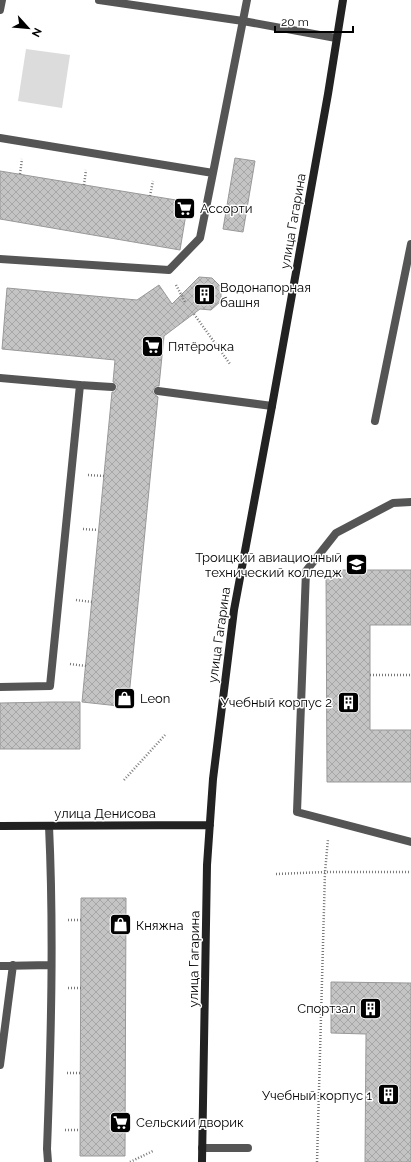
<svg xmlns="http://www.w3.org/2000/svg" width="411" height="1162" viewBox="0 0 411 1162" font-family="Raleway,sans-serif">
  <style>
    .park { fill: #dcdcdc }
    .building { fill: url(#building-cross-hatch); stroke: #999 }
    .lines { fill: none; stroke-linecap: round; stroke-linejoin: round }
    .path { stroke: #777; stroke-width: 2.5; stroke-dasharray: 1 2; stroke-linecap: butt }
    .lane { stroke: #555; stroke-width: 8 }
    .secondary { stroke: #222; stroke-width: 8 }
    .labels { text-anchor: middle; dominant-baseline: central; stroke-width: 3; stroke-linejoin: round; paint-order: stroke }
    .poi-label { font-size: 13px; fill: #000; stroke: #fff; text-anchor: start }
    .street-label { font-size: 13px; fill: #000; stroke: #fff }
  </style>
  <defs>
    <pattern id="building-cross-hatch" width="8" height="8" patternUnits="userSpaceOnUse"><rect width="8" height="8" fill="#c4c4c4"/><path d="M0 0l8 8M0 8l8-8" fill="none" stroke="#a7a7a7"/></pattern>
  </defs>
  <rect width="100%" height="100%" fill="#fff"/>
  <path class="park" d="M 26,49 L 70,55 L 62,108 L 18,101 Z"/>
  <path class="building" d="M 235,158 L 255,161 L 243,232 L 223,229 Z
    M 0,171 L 188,202 L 180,250 L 0,219 Z
    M 199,277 L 212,278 L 221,287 L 221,301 L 211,310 L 200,309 L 164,336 L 159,386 L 156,386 L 153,390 L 153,393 L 158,397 L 128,707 L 82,702 L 112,392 L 115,392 L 117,388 L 117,384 L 113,382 L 115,360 L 2,349 L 7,288 L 137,300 L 159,285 L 172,304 Z
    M 326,570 L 411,570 L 411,625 L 370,625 L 370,730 L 411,730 L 411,782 L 327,782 Z
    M 52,702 L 80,702 L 80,749 L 0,749 L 0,703 Z
    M 81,898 L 126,898 L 125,1156 L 80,1156 Z
    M 331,982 L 411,983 L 411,1162 L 365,1162 L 366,1034 L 331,1033 Z"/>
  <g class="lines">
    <path class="path" d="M 20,174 L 22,159
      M 84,185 L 86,170
      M 150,196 L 153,181
      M 176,285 L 185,302
      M 194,314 L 230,364
      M 88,475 L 104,476
      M 83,529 L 98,530
      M 76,600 L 92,602
      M 70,664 L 86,666
      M 370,675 L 411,675
      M 124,780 L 165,735
      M 276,874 L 325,872 L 411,872
      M 68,920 L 81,920
      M 68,988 L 81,988
      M 67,1073 L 81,1073
      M 65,1130 L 80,1130
      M 130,1162 L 153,1151
      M 317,1162 L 325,872 L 328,839"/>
    <path class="lane" d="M 99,0 L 243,21 L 336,38
      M 0,10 L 2,0
      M 0,138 L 213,173 L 247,0
      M 0,259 L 169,270 L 200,238 L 213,173
      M 0,378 L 80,385 L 112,387
      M 158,391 L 272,406
      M 375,421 L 411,244
      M 411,502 L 393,503 L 336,533 L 306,571 L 297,812 L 411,842
      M 0,687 L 50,686 L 80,385
      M 0,966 L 51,965
      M 0,1065 L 13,965
      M 202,1148 L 248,1148
      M 48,1162 L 47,1149 C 51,1041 54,933 49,826"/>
    <path class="secondary" d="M 0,826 L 210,825
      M 202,1162 L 207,865 L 213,779 L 234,610 L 272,406 L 328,94 L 343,0"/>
  </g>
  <defs>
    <symbol id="supermarket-square" viewBox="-11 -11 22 22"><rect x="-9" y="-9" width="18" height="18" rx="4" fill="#000" stroke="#fff"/><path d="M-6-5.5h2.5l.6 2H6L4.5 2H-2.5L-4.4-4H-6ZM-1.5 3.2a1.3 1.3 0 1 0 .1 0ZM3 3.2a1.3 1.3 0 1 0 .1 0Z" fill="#fff"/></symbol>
    <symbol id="building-square" viewBox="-11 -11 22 22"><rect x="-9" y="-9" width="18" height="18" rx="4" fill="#000" stroke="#fff"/><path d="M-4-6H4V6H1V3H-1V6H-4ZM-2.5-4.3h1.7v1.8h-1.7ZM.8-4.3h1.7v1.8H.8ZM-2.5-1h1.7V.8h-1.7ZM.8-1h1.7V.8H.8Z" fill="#fff"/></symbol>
    <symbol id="university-square" viewBox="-11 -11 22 22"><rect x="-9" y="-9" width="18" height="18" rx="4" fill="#000" stroke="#fff"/><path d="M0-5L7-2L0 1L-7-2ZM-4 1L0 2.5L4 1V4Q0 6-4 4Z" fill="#fff"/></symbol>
    <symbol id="shop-square" viewBox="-11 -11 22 22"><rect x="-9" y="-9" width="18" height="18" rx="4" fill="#000" stroke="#fff"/><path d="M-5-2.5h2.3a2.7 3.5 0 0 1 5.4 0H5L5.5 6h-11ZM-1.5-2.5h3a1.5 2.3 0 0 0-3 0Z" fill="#fff"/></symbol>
  </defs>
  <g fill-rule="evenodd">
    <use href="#supermarket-square" x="172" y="196" width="25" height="25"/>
    <use href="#building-square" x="192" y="282" width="25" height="25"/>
    <use href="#supermarket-square" x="140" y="334" width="25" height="25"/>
    <use href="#university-square" x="344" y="552" width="25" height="25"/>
    <use href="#shop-square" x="112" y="686" width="25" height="25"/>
    <use href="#building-square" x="336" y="690" width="25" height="25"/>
    <use href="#shop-square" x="108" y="912" width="25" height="25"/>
    <use href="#building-square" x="358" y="996" width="25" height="25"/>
    <use href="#building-square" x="376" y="1082" width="25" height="25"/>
    <use href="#supermarket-square" x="108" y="1110" width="25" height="25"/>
  </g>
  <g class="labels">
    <g class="poi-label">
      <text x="200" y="208">Ассорти</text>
      <text x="220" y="287">Водонапорная<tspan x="220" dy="15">башня</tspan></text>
      <text x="168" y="346">Пятёрочка</text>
      <text x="342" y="557" text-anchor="end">Троицкий авиационный<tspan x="342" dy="15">технический колледж</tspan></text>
      <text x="140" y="698">Leon</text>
      <text x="332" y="702" text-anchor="end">Учебный корпус 2</text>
      <text x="136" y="925">Княжна</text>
      <text x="356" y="1008" text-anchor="end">Спортзал</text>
      <text x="372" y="1095" text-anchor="end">Учебный корпус 1</text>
      <text x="136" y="1122">Сельский дворик</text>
    </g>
    <g class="street-label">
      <text transform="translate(293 221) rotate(-80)">улица Гагарина</text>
      <text transform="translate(219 635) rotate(-82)">улица Гагарина</text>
      <text x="105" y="813">улица Денисова</text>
      <text transform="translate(194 959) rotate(-89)">улица Гагарина</text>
    </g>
  </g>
  <g transform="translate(28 28) rotate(117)" stroke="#ffffff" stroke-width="3" paint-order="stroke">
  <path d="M0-3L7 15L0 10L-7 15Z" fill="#000000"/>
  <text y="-6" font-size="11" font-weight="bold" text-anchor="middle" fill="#000000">N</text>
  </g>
  <path d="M275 26v6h78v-6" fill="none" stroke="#000000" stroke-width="2"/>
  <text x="281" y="26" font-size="12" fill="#000000" stroke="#ffffff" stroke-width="3" paint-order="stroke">20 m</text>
</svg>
